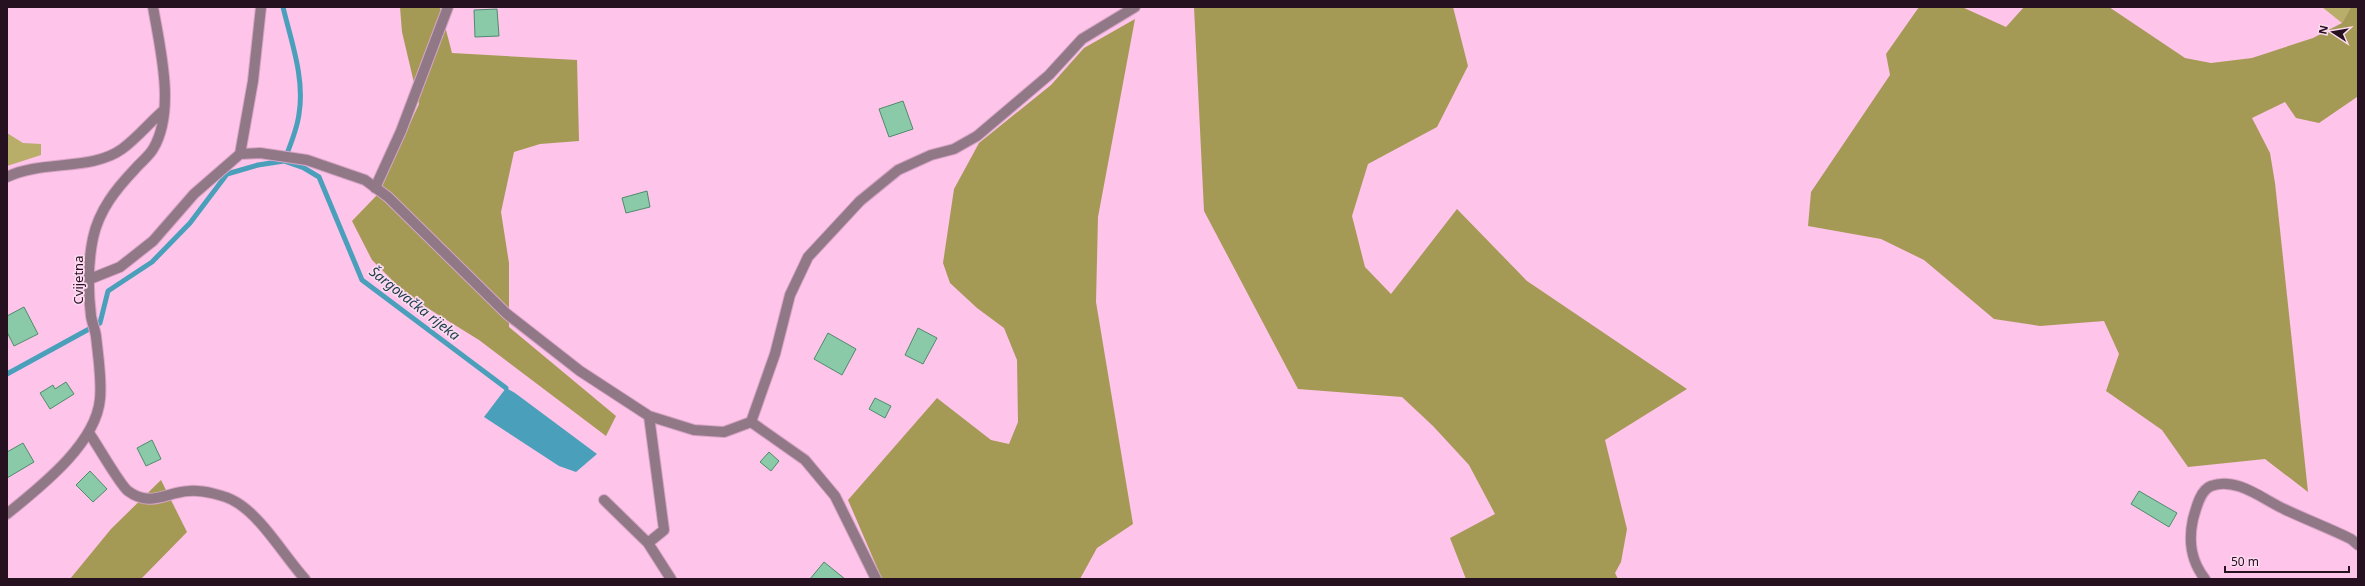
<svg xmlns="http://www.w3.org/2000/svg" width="2365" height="586" viewBox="0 0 2365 586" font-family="'Noto Sans',sans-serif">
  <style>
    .green { fill: #b8ad69 }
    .forest { fill: #a59a55 }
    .water { fill: #4aa0ba }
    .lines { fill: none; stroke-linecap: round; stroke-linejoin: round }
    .stream { stroke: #4aa0ba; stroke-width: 5 }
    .building { fill: #8bcaa8; stroke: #4e8b6c }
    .minor-casing { stroke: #d7a4c5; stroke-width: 12 }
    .minor { stroke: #907887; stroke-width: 10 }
    .labels { text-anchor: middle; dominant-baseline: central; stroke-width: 3.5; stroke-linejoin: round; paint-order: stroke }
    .street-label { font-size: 13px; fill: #25111f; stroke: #fddaf0 }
    .water-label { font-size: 14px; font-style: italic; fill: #173e4a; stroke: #fddaf0 }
  </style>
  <rect width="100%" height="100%" fill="#fec4e9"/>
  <path class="green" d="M 2322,7 L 2351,7 L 2342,23 Z
    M 7,133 L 23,143 L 41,144 L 41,155 L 7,166 Z"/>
  <path class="forest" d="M 400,7 L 440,7 L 452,53 L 577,60 L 579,141 L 540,144 L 514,152 L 501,212 L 509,263 L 509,327 L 616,416 L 606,436 L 479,340 L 408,296 L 372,260 L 352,221 L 377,195 L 419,104 L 402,32 Z
    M 1194,7 L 1453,7 L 1468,66 L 1437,127 L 1368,164 L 1352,216 L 1365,267 L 1391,294 L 1457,209 L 1527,281 L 1687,389 L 1605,440 L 1627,529 L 1621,562 L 1615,573 L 1618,579 L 1466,579 L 1450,538 L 1495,514 L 1469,465 L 1433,426 L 1402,397 L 1298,389 L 1204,211 Z
    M 1919,7 L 1962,7 L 2006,27 L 2024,7 L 2109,7 L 2185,58 L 2211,63 L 2252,58 L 2313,38 L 2342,23 L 2351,7 L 2358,7 L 2357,97 L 2319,123 L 2296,118 L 2285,102 L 2252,118 L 2270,153 L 2275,183 L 2308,492 L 2265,459 L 2188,467 L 2162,430 L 2106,391 L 2119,354 L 2104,321 L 2040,326 L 1994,319 L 1924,260 L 1881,239 L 1808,226 L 1811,192 L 1890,75 L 1886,54 Z
    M 1135,19 L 1098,217 L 1096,302 L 1133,524 L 1097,548 L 1080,579 L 873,579 L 879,572 L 848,500 L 937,398 L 991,440 L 1009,444 L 1018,422 L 1017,360 L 1004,328 L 977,308 L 950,283 L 943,263 L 954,189 L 979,143 L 1051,85 L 1084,48 Z
    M 161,480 L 187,532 L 141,579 L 70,579 L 111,529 Z"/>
  <path class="water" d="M 506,388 L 515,393 L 597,454 L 576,472 L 559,466 L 484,417 Z"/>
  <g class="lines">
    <path class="stream" d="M 283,7 C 291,41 305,78 299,114 C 297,130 290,146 284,161 L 304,168 L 319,177 L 362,280 L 506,388
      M 7,374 L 100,323 L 108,291 L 152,262 L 190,223 L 227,174 L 258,165 L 284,161"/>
  </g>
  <path class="building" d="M 497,9 L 499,36 L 475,37 L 474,10 Z
    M 903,101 L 913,129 L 889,137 L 879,109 Z
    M 647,191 L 650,207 L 626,213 L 622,198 Z
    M 24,307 L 38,334 L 14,346 L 7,332 L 7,316 Z
    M 918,328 L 937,338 L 923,364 L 905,355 Z
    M 828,333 L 856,349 L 842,375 L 814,359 Z
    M 66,382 L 74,394 L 50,409 L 40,393 L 53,385 L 55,389 Z
    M 875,398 L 891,406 L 885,418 L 869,409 Z
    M 152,440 L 161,459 L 146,466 L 137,448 Z
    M 23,443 L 34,462 L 7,478 L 7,452 Z
    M 769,452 L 779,461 L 771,471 L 760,462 Z
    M 90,471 L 107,489 L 93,502 L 76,485 Z
    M 2139,491 L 2177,513 L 2169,527 L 2131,504 Z
    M 824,562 L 845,579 L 810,579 Z"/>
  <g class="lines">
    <defs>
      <path id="minor" d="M 240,154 L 253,81 L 261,7
        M 7,177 C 41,160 92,171 122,149 C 137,138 150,122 164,110
        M 375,188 L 401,131 L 448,7
        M 90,279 L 120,267 L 153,241 L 194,194 L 240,154 L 260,153 L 307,160 L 365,180 L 388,197 L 507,314 L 580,371 L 649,416 L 694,430 L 724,432 L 751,422 L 775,354 L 790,295 L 808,257 L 860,201 L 898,170 L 931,155 L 954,149 L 977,136 L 1049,75 L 1082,39 L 1135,7
        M 751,422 L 805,460 L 835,496 L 876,579
        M 89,433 C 97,444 120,485 128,491 C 151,508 166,492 189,491 C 202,490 225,495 236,502 C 261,516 285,557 305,579
        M 604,500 L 648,543 L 671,579
        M 7,514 C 40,487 96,444 100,399 C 102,379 98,356 96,336 C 95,329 92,323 91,316 C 88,291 88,262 93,238 C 99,210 116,189 135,169 C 140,163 149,156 153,149 C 176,111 160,48 153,7
        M 648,543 L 664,530 L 649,416
        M 2205,579 C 2191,561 2188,542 2193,519 C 2196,509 2200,490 2211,486 C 2236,476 2264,500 2284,509 C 2307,520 2329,528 2351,539 L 2358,545"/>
    </defs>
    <use href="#minor" class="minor-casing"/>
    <use href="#minor" class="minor"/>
  </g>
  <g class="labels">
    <g class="street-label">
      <text transform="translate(78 280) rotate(-90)">Cvijetna</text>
    </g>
    <g class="water-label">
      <text transform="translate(415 303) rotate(38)">Šargovačka rijeka</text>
    </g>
  </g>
  <rect width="2365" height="586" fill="none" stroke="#25111f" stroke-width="16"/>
  <g transform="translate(2333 32) rotate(282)" stroke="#fddaf0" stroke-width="3" paint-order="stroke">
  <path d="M0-3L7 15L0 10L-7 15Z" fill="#25111f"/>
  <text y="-6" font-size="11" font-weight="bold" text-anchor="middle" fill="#25111f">N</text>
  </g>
  <path d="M2225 566v6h124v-6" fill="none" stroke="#25111f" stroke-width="2"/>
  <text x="2231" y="566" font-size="12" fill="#25111f" stroke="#fddaf0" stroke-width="3" paint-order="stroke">50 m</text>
</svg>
